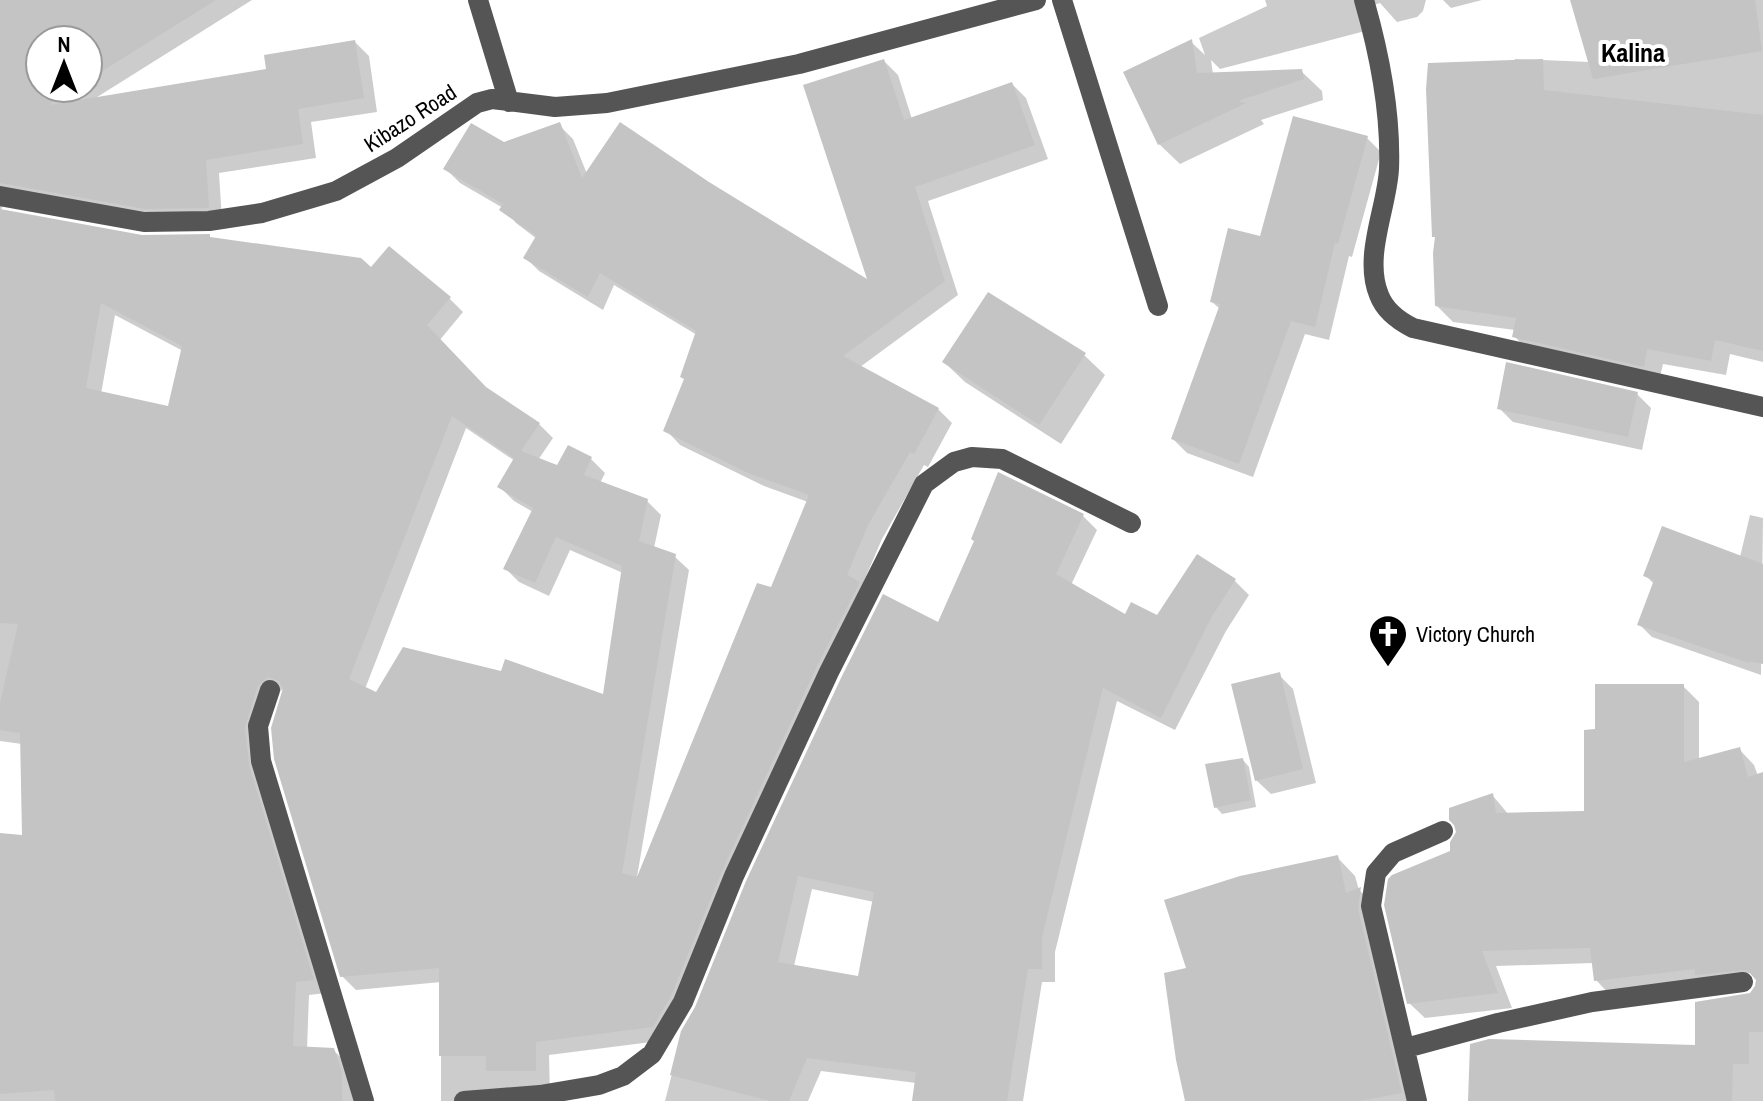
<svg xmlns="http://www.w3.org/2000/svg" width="1763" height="1101" viewBox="0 0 1763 1101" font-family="'Archivo Narrow',sans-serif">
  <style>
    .shadow { fill: #0003; fill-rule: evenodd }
    .building { fill: #c4c4c4; fill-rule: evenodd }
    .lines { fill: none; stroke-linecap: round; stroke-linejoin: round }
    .minor { stroke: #555; stroke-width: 20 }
    .labels { text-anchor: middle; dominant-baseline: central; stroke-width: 8; stroke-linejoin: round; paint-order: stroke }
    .street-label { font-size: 22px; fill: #000; stroke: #fff }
    .poi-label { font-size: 22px; fill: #000; stroke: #fff; text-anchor: start }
    .quarter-label { font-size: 26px; font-weight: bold; fill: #000; stroke: #fff }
  </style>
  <rect width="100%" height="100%" fill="#fff"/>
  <path class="shadow" d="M 0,0 L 252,0 L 94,99 L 268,70 L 355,42 L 369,56 L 377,112 L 311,122 L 316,158 L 219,173 L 222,221 L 3,202 L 1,212 L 142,237 L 209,236 L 213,239 L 371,270 L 449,298 L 463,312 L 439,341 L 487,390 L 539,424 L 553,438 L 538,460 L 558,467 L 591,459 L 605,473 L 600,483 L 647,501 L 661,515 L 654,548 L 674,556 L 689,570 L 637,877 L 772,590 L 808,502 L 764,486 L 680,445 L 666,430 L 686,380 L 697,335 L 614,285 L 603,310 L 539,271 L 525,257 L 537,239 L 516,223 L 503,208 L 460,183 L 446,169 L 559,125 L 573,139 L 587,174 L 708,183 L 871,283 L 884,61 L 898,75 L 912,119 L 1012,84 L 1026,98 L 1048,159 L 928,201 L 958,295 L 860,367 L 938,409 L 952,423 L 928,467 L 924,465 L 882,539 L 667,1040 L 549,1055 L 550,1096 L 483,1101 L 441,1101 L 441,982 L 356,990 L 342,976 L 284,688 L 271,700 L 258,742 L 326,993 L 309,995 L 307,1049 L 333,1050 L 348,1064 L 355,1101 L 0,1101 L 0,835 L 24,838 L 22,744 L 0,741 ZM 40,40 L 88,40 L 88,88 L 40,88 ZM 115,315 L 183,351 L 169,409 L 101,394 ZM 466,428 L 515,461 L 500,487 L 514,501 L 533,512 L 505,568 L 519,582 L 549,596 L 570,550 L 623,573 L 604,697 L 377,695 L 365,689 Z
    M 1265,0 L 1426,0 L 1423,11 L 1417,17 L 1397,22 L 1380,3 L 1371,6 L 1369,30 L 1220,69 L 1211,60 L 1213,74 L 1301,71 L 1322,91 L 1323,100 L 1261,120 L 1264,124 L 1180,164 L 1159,144 L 1191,42 L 1205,55 L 1199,38 L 1267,6 Z
    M 1443,0 L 1482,0 L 1451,8 Z
    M 1572,0 L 1763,0 L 1763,362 L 1730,354 L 1726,375 L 1663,364 L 1659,381 L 1530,352 L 1514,336 L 1515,330 L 1453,322 L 1437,306 L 1437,239 L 1434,236 L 1515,59 L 1590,62 Z
    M 1367,138 L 1381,152 L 1352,257 L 1349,256 L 1329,340 L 1305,334 L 1253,477 L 1187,453 L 1173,439 L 1220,309 L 1212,302 L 1262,238 Z
    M 1084,355 L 1105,375 L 1061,444 L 965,382 L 944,362 Z
    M 1637,394 L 1651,408 L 1642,450 L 1513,422 L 1499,408 Z
    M 999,475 L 1083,516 L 1097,530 L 1071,585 L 1126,616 L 1158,617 L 1198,556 L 1235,581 L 1249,595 L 1226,631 L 1175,730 L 1117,701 L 1055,952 L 1055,982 L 1042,982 L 1023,1101 L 914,1101 L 916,1083 L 821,1071 L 808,1101 L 665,1101 L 683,1031 L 939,624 L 976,542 ZM 812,889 L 874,902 L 860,978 L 794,966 Z
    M 1750,515 L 1763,518 L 1761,675 L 1652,637 L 1639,624 L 1654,584 L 1646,576 L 1740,557 Z
    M 1279,675 L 1293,689 L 1316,783 L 1271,794 L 1256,780 Z
    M 1683,686 L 1699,702 L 1699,760 L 1739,749 L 1754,765 L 1758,776 L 1763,774 L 1763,968 L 1725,982 L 1611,996 L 1596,980 L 1594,963 L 1496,966 L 1512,1008 L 1425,1018 L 1409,1003 L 1452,852 L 1493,796 L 1509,815 L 1586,813 L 1597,731 Z
    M 1243,760 L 1249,767 L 1256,807 L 1222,814 L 1216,807 Z
    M 1337,857 L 1355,876 L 1359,890 L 1378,907 L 1416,1101 L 1187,1101 L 1189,970 Z
    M 1763,1003 L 1763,1101 L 1470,1101 L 1697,1047 Z"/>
  <path class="building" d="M 0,0 L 216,0 L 88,80 L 88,40 L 40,40 L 40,88 L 76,88 L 49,105 L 266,69 L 264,55 L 355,40 L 364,98 L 298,109 L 303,144 L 206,160 L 209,208 L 145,209 L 0,183 Z
    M 1570,0 L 1755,0 L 1762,51 L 1593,79 Z
    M 1192,39 L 1197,73 L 1302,69 L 1304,79 L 1238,101 L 1246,103 L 1158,145 L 1123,72 Z
    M 884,59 L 904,120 L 1012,82 L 1035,145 L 915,187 L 945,281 L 843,356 L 939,408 L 914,454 L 910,452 L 868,525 L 847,575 L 860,582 L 817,666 L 722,871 L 671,996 L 653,1027 L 536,1042 L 536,1071 L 486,1071 L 486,1056 L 439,1056 L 439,968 L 340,977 L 274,759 L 271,728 L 283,688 L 279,681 L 268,677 L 258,686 L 245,727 L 249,765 L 314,980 L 296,982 L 293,1046 L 334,1048 L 342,1073 L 342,1101 L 55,1101 L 54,1090 L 0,1094 L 0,833 L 22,835 L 20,733 L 0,730 L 0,703 L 18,624 L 0,623 L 0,209 L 142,235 L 210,234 L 210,237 L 361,258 L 371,267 L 389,246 L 451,297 L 427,325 L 486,387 L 540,423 L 521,451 L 557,465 L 568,445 L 592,457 L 584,475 L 648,499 L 639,541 L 676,554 L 622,873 L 637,877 L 757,583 L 771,587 L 809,495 L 748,473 L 663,431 L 684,379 L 680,377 L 696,331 L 600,273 L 588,297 L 523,258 L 536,236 L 499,210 L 503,204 L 443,169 L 471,123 L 504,142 L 560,122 L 582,178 L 620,122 L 709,182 L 867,279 L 803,85 ZM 101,303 L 182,346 L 168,406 L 86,388 ZM 452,416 L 514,458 L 497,487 L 533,508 L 503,569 L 535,583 L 556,537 L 622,566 L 603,694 L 505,659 L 501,671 L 403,647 L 376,692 L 349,679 Z
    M 1543,59 L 1544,90 L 1763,115 L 1763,351 L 1715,340 L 1711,361 L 1647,349 L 1644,367 L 1512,337 L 1516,318 L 1435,306 L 1433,253 L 1435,237 L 1432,237 L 1426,89 L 1428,63 Z
    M 1293,116 L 1368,136 L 1338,244 L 1335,243 L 1315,327 L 1291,321 L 1239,464 L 1171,439 L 1220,304 L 1210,302 L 1228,228 L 1260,236 Z
    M 988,292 L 1086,353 L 1039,425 L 942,362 Z
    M 1506,362 L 1638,392 L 1628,437 L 1497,409 Z
    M 998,472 L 1084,514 L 1056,574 L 1125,614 L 1131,602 L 1157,615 L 1197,554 L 1236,579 L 1212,616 L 1161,718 L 1103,688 L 1042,937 L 1042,969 L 1028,969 L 1007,1101 L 912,1101 L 916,1072 L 807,1058 L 789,1101 L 770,1101 L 670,1075 L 681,1031 L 695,1007 L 746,881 L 841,678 L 883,594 L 938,622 L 974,541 L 971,539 ZM 798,876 L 874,892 L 858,976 L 778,962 Z
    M 1662,526 L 1763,564 L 1763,664 L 1750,661 L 1749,663 L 1637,625 L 1654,580 L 1643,576 Z
    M 1280,672 L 1303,769 L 1255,781 L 1231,684 Z
    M 1595,684 L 1684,684 L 1684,762 L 1740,747 L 1748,777 L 1763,772 L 1763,1032 L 1749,1032 L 1749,1064 L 1733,1064 L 1732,1101 L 1468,1101 L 1470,1044 L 1489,1039 L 1695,1045 L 1695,1002 L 1750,993 L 1755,986 L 1756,980 L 1747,970 L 1695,975 L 1695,969 L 1594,981 L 1590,948 L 1482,951 L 1498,993 L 1407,1004 L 1384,905 L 1388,879 L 1392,875 L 1450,851 L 1450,842 L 1456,832 L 1454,825 L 1449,820 L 1449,808 L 1493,793 L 1496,813 L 1584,811 L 1584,730 L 1595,729 Z
    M 1243,758 L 1251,800 L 1214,808 L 1205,764 Z
    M 1338,855 L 1346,893 L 1361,887 L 1358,909 L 1402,1093 L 1359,1101 L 1185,1101 L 1176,1060 L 1164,973 L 1186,968 L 1164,900 L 1240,876 Z"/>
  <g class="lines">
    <path class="minor" d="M 478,0 L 509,102
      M 1062,0 L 1158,306
      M 1364,0 C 1379,52 1391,115 1389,169 C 1387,208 1363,256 1379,295 C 1385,311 1399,321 1413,328 L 1763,407
      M 0,196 L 144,222 L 209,221 L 262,213 L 336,191 L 397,158 L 477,103 L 492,99 L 555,107 L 607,103 L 799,64 L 1036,0
      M 270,690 L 258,726 L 261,761 L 364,1101
      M 1406,1048 L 1498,1023 L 1592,1002 L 1743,982
      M 464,1101 L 540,1095 L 599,1085 L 623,1076 L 652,1054 L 683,1002 L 734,876 L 829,672 L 924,484 L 954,462 L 972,457 L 1002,459 L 1131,523
      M 1417,1101 L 1371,906 L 1376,873 L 1393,853 L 1443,831"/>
  </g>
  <defs>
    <symbol id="church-pin" viewBox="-11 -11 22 30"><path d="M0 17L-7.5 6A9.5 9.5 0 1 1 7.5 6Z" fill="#000" stroke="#fff"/><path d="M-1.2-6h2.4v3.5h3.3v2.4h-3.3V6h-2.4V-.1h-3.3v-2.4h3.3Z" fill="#fff"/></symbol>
  </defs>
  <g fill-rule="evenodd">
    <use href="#church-pin" x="1366" y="612" width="44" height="60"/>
  </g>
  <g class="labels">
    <g class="street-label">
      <text transform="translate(410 118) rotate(-33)">Kibazo Road</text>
    </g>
    <g class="poi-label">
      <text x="1416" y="634">Victory Church</text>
    </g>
    <g class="quarter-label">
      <text x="1633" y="52">Kalina</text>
    </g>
  </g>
  <g transform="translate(64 64)"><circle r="38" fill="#ffffff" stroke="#999999" stroke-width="2"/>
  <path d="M0-6L14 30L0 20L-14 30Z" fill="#000000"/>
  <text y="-12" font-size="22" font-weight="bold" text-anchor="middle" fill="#000000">N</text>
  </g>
</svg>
